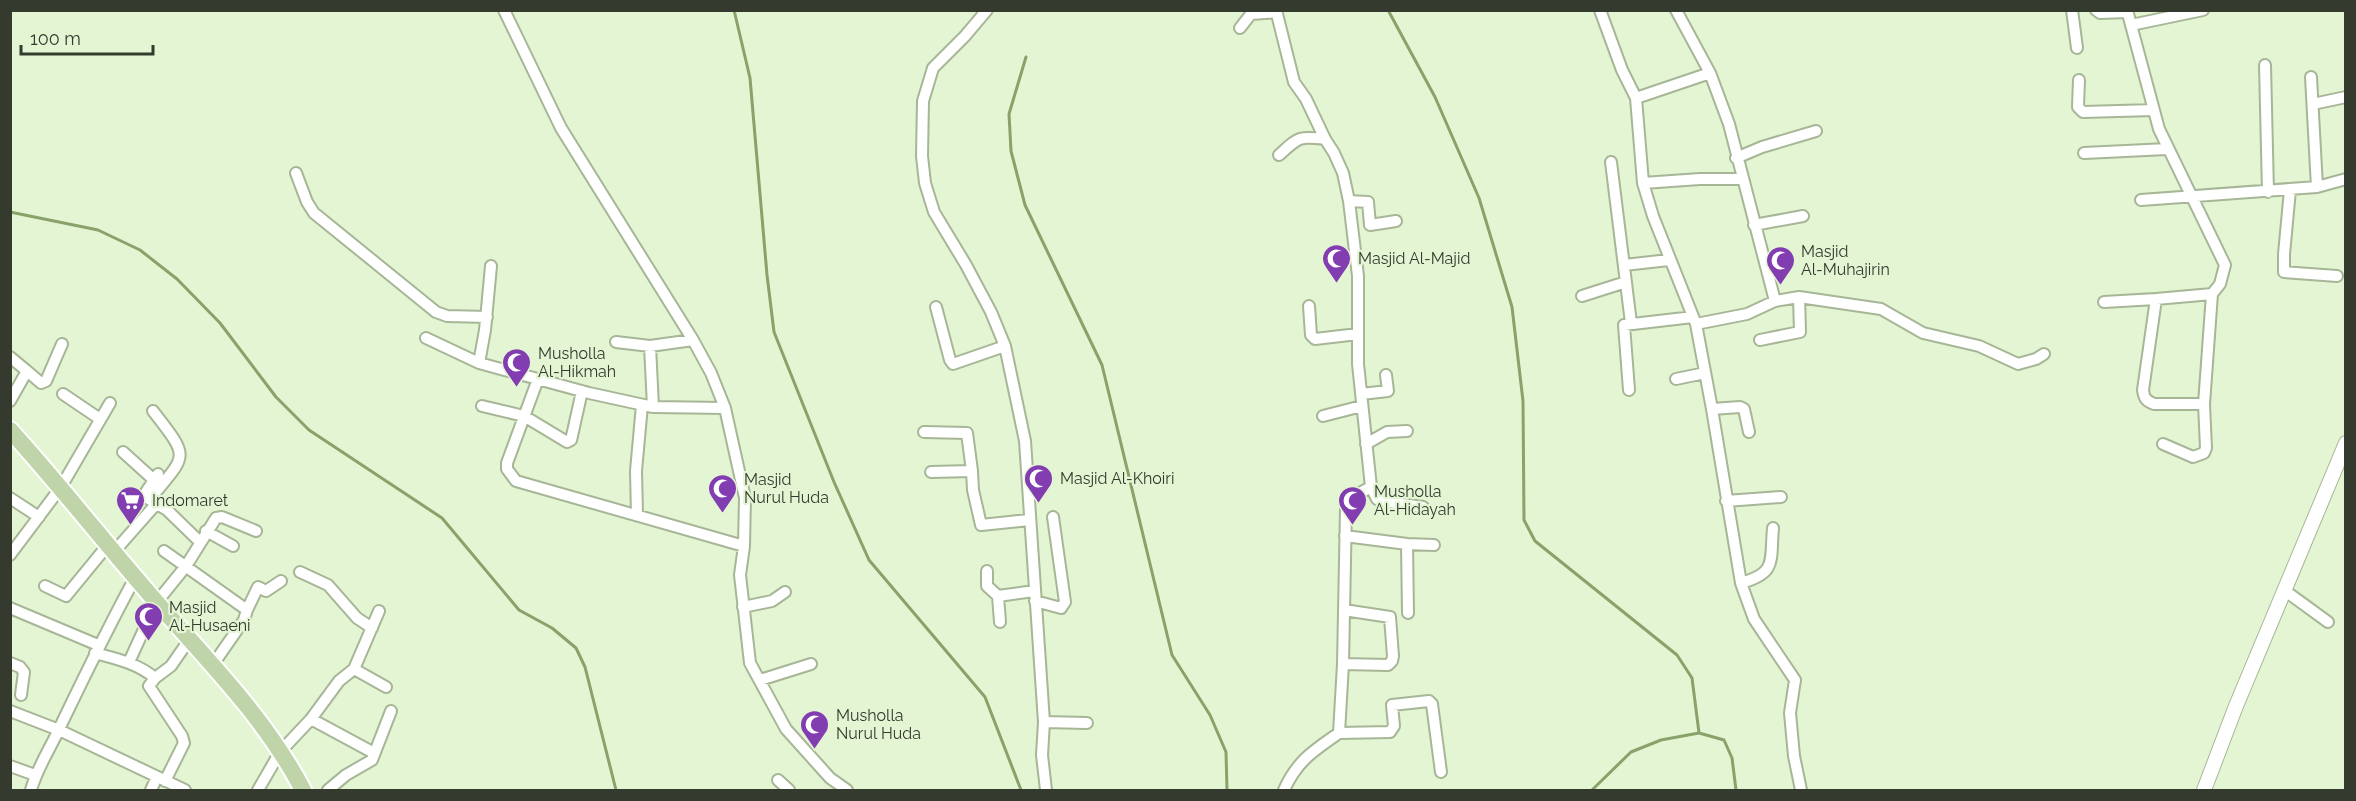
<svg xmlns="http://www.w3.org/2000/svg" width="2356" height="801" viewBox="0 0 2356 801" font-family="Raleway,sans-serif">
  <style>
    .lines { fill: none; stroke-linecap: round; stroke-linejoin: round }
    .stream { stroke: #88a26a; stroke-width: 3 }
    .minor-casing { stroke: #a6b696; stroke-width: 14 }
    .tertiary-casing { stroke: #a6b696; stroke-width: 16 }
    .primary-casing { stroke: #fff; stroke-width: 20 }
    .minor { stroke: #fff; stroke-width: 10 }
    .tertiary { stroke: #fff; stroke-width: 14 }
    .primary { stroke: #c0d4a9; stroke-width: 16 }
    .labels { text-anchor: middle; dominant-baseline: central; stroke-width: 4.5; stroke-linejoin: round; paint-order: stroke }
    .poi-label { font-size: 16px; fill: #343a2d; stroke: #e4f5d4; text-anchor: start }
  </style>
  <rect width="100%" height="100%" fill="#e4f5d4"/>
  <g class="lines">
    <path class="stream" d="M 734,10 L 750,78 L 767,275 L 774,332 L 834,482 L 869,560 L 985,697 L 1021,790
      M 1388,10 L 1435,97 L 1479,198 L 1512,307 L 1523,401 L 1524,520 L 1535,541 L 1677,655 L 1692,678 L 1699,733
      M 1026,57 L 1009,114 L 1011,151 L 1025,205 L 1102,365 L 1172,655 L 1210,715 L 1226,752 L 1227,790
      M 10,212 L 98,230 L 140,250 L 177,279 L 220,323 L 276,397 L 309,430 L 442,518 L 519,610 L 552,628 L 576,648 L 585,667 L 616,790
      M 1592,790 L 1631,752 L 1661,740 L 1699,733 L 1724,740 L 1732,758 L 1736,790"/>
    <defs>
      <path id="minor" d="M 504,10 L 561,128 L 693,340 L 711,373 L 725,408 L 745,498 L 744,546 L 740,575 L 750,663 L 786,729 L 830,778 L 847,790
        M 987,10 L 965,36 L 933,68 L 923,101 L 922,156 L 925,183 L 934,212 L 966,265 L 991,312 L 1005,346 L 1025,441 L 1044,722 L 1042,755 L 1046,790
        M 1276,10 L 1294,82 L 1306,99 L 1325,139 L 1334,153 L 1343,173 L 1349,201 L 1358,276 L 1358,364 L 1371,487 C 1360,493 1350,497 1346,509 L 1343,664 L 1339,733 C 1313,751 1297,761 1284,790
        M 1600,10 L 1622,70 L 1636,98 L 1643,183 L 1653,216 L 1696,324 L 1712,409 L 1741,583 L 1754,619 L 1795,680 L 1790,713 L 1794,756 L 1801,790
        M 1676,10 L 1710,73
        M 2072,10 L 2077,48
        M 2096,10 L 2100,13 L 2128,12
        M 2127,10 L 2159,129 L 2225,265 L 2220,284 L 2212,294 L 2156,299 L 2143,390 C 2144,398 2146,401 2154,404 L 2204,404 L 2212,294
        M 2131,25 L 2203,10
        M 1240,28 L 1251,14 L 1277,12
        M 2265,65 L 2268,192
        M 2311,77 L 2317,187
        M 2079,80 L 2078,107 L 2083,112 L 2154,110
        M 1636,98 L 1710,73 L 1729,124 L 1775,301 L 1747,314 L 1696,324
        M 2313,104 L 2346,97
        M 2084,153 L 2167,149
        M 1279,155 C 1299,137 1298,136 1325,139
        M 1736,158 L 1762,147 L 1816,131
        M 1611,162 L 1631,323
        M 296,173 L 307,202 L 314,213 L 436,312 L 447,316 L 487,317
        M 1643,183 L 1700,179 L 1742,179
        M 2290,190 L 2284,254 L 2284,272 L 2337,276
        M 2141,200 L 2317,187 L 2346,179
        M 1349,201 L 1368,202 L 1370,225 L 1396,221
        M 1754,225 L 1803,216
        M 1624,265 L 1669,260
        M 491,266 L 485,330 L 479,363 L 589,393 L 653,407 L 725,408
        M 1582,296 L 1626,282
        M 1775,301 L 1799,297 L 1881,309 L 1923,333 L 1979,346 L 2018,364 L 2036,359 L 2044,354
        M 2104,302 L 2156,299
        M 1309,306 L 1311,335 L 1315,339 L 1358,334
        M 936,307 L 950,360 L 953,364 L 1005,346
        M 426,338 L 479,363
        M 1760,340 L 1800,332 L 1799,297
        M 616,342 L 650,346 L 693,340
        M 650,346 L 653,407
        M 10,357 L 27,371
        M 538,379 L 507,463 L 507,469 L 516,481 L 744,546
        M 1676,379 L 1705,373
        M 1629,390 L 1624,325 L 1693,317
        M 63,394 L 100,419
        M 1361,394 L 1388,391 L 1386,375
        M 10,401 L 27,371 L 41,383 L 46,381 L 62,344
        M 482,406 L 524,416 L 567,442 L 571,440 L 572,436 L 582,391
        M 1712,409 L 1740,407 L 1744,409 L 1749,432
        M 1323,416 L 1362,406
        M 924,432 L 967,433 L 972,471
        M 1366,444 L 1387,432 L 1407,431
        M 2163,444 L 2193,457 L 2204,453 L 2206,448 L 2204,404
        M 123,452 L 154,480
        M 931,472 L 972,471 L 973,490 L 981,525 L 1029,520
        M 158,474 L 146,492 L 147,498 L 167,510 L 200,542
        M 1371,487 L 1377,499 L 1381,501 L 1423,507
        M 10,498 L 39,517
        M 150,499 C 188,453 190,459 153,411
        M 1726,501 L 1781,497
        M 637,515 L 636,471 L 642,405
        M 206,531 L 233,546
        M 1345,536 L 1407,544 L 1408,613
        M 1407,544 L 1434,545
        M 164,551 L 247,610 L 258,587 L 266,591 L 281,581
        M 113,553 L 157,503
        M 10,555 L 61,487 L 110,403
        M 987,571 L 987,586 L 998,596
        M 300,572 L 328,585 L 357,618 L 372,628
        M 1741,583 C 1777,573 1770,562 1773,528
        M 45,586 L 66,596 L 107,546
        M 2284,590 L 2328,622
        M 1035,601 L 1061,608 L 1065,602 L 1053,517
        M 743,607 L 772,601 L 785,592
        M 10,608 L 98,645
        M 1000,622 L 998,596 L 1034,591
        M 95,653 C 117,659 137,663 155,678 L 149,686 L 182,736 L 184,743 L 165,781
        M 129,662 L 156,603 L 186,566 L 216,518 L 222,517 L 256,531
        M 10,663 L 20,667 L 24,672 L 21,695
        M 1343,664 L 1388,665 L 1392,661 L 1393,656 L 1390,617 L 1344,610
        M 212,666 L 244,620 L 247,610
        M 354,669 L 379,611
        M 155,678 L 171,666 L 189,640
        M 760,680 L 811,664
        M 10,711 L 59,730 L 185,790
        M 311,719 L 374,753
        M 1044,722 L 1087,723
        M 1339,733 L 1390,732 L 1394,726 L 1392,705 L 1429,701 L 1432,704 L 1441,772
        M 10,766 L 35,775
        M 778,780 L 789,790
        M 31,790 C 37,768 50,749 60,727 C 84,677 108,627 135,578
        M 151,790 L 157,777
        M 258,790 L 280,752 L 311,719 L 339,681 L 354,669 L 386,687
        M 328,790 L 346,775 L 372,760 L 391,711"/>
      <path id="tertiary" d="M 2204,790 L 2236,706 L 2346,443"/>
      <path id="primary" d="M 10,430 C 59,484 104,542 152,597 C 206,659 265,717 303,790"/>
    </defs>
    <use href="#minor" class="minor-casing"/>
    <use href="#tertiary" class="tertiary-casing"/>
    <use href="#primary" class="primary-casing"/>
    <use href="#minor" class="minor"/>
    <use href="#tertiary" class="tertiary"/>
    <use href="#primary" class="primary"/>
  </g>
  <defs>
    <symbol id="mosque-pin" viewBox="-11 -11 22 30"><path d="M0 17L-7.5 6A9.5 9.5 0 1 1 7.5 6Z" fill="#823db1" stroke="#e4f5d4"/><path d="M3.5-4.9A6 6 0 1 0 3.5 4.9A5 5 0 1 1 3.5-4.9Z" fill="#fff"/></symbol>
    <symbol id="supermarket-pin" viewBox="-11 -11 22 30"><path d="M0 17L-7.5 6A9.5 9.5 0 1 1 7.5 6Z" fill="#823db1" stroke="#e4f5d4"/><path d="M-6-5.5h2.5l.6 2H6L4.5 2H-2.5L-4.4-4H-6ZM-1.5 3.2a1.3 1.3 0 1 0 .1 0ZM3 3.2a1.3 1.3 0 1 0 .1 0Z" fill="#fff"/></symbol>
  </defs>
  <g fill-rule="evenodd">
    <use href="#mosque-pin" x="1320" y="242" width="33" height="45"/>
    <use href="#mosque-pin" x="1764" y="244" width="33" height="45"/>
    <use href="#mosque-pin" x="500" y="346" width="33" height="45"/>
    <use href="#mosque-pin" x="1022" y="462" width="33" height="45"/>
    <use href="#mosque-pin" x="706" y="472" width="33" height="45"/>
    <use href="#supermarket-pin" x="114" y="484" width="33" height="45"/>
    <use href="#mosque-pin" x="1336" y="484" width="33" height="45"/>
    <use href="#mosque-pin" x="132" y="600" width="33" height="45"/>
    <use href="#mosque-pin" x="798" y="708" width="33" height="45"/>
  </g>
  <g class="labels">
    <g class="poi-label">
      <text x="1801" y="251">Masjid<tspan x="1801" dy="18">Al-Muhajirin</tspan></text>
      <text x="1358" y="258">Masjid Al-Majid</text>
      <text x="538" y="353">Musholla<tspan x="538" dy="18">Al-Hikmah</tspan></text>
      <text x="1060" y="478">Masjid Al-Khoiri</text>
      <text x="744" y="479">Masjid<tspan x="744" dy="18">Nurul Huda</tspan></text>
      <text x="1374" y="491">Musholla<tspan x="1374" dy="18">Al-Hidayah</tspan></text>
      <text x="152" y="500">Indomaret</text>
      <text x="169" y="607">Masjid<tspan x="169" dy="18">Al-Husaeni</tspan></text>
      <text x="836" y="715">Musholla<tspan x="836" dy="18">Nurul Huda</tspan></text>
    </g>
  </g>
  <rect width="2356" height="801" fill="none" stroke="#343a2d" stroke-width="24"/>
  <path d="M21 45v9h132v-9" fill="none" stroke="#343a2d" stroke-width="3"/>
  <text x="30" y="45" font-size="18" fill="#343a2d" stroke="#e4f5d4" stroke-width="4.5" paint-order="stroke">100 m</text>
</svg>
